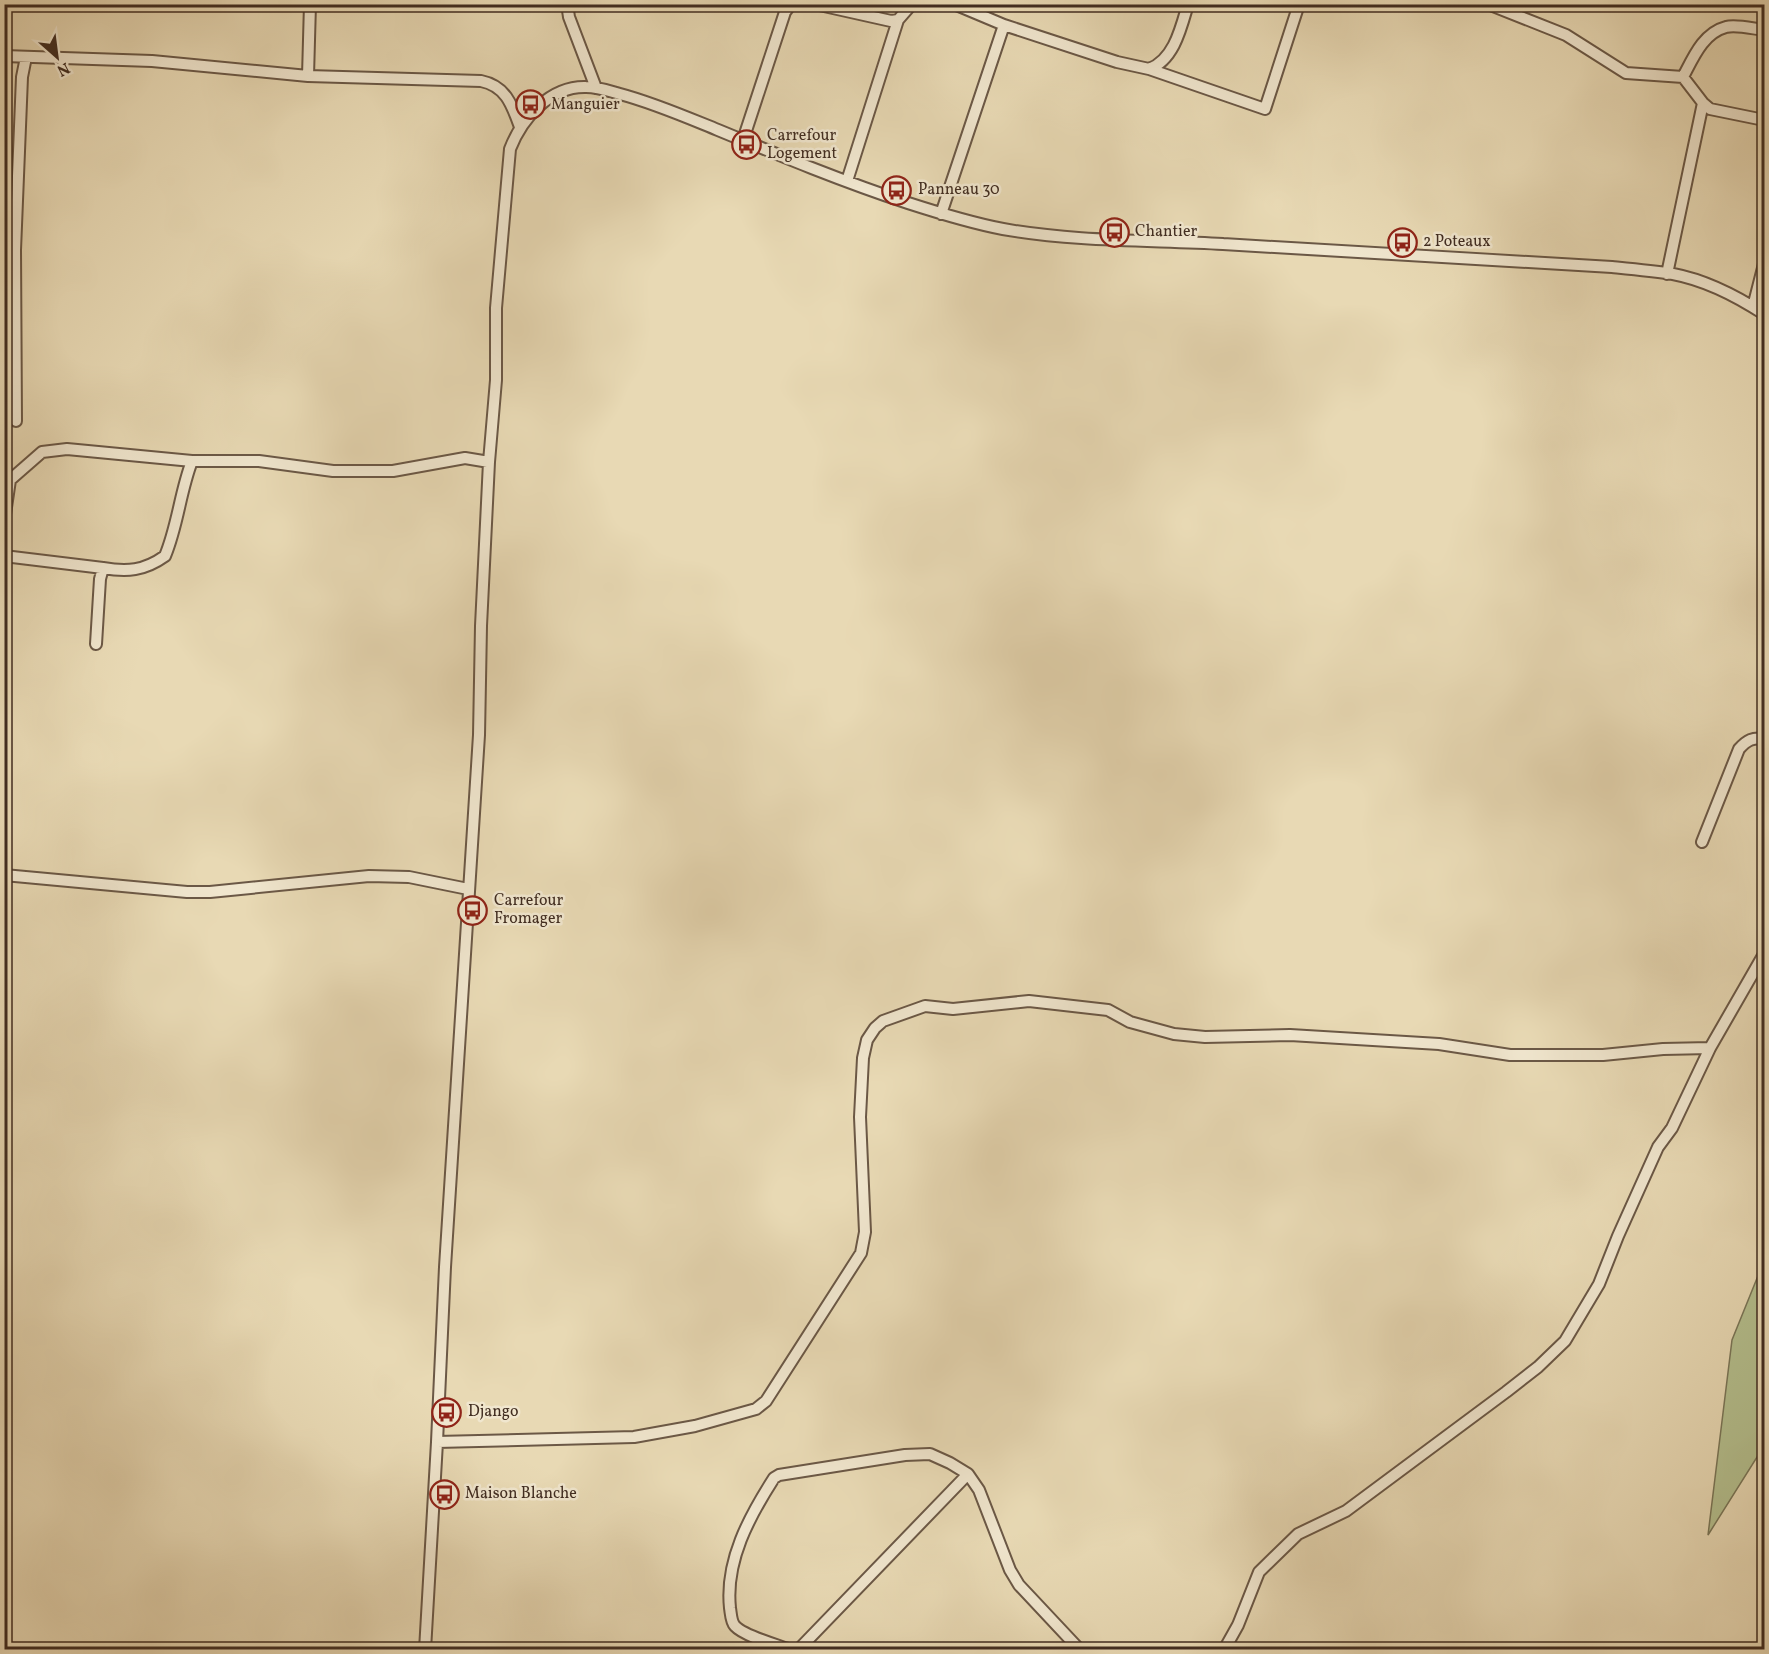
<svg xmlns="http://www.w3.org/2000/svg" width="1769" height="1654" viewBox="0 0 1769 1654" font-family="Vollkorn,serif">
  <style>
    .green { fill: #b4bf8e; stroke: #7a7658; stroke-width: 1.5 }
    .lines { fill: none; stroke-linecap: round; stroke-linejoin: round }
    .street-casing { stroke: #6b5846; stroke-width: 14 }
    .street { stroke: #f0e6ce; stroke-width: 10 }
    .labels { text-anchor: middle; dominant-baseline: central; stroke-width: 5; stroke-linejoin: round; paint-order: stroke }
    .poi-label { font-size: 16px; fill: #412d21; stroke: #f0e6ce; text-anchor: start }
  </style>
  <rect width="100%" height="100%" fill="#e8d9b4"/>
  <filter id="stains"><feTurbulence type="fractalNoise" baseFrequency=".00333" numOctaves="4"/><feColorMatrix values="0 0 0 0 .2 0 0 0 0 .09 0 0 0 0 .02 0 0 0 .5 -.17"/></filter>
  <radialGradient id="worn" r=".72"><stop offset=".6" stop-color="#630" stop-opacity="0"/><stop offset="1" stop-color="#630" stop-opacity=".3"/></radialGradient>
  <path class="green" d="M 1764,1261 L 1764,1446 L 1708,1535 L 1732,1340 Z"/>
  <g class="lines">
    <defs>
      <path id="street" d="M 567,4 L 569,17 L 596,88
        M 815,4 L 891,21 L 898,20 L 912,4
        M 954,4 L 1004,25 L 1117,62 L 1149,69 L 1265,109 L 1299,4
        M 1488,4 L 1566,35 L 1626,73 L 1683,77 L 1703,103 L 1710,109 L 1764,120
        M 4,56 L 152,61 L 308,76 L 481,81 C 506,86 512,105 520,127
        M 1149,69 C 1174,60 1181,28 1188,4
        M 308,76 L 310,4
        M 1683,77 C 1693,58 1703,33 1726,27 C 1736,24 1754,29 1764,30
        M 743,140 L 785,12 L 791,4
        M 847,181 L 898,20
        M 941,214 L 1004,25
        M 1667,274 L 1703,103
        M 1753,307 L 1764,264
        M 16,421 L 15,250 L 22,77 L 26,57
        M 4,521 L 10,480 L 42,452 L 67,449 L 192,461
        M 4,556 L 103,568
        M 96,644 L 100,579 L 103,568 C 127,572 144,571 165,556 C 178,525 180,492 192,461 L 259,461 L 333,471 L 393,471 L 465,458 L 489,462
        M 1702,842 L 1739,749 C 1747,740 1753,737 1764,739
        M 4,875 L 187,892 L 210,892 L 369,876 L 409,877 L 468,889
        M 437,1442 L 634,1437 L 695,1426 L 756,1409 L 766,1401 L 861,1253 L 865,1232 L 860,1117 L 863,1058 L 867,1040 L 875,1028 L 883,1021 L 925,1006 L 953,1009 L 1029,1001 L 1108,1010 L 1130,1022 L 1174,1034 L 1205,1037 L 1290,1035 L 1439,1044 L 1510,1055 L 1603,1055 L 1663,1049 L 1710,1048
        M 425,1650 L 437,1442 L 445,1267 L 479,735 L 481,626 L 489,462 L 496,380 L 496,308 L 510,149 C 522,118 550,86 586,87 C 598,87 609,91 620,94 C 654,103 686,117 718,130 C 781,156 844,182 908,203 C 939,213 971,223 1003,229 C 1076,242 1151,240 1223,244 C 1353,252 1483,260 1612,267 C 1632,269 1653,271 1673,274 C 1705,280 1738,297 1764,314
        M 791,1650 C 777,1645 744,1636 735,1626 C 731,1622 731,1614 730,1608 C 725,1561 749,1517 774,1478 L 779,1475 L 905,1455 L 930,1454 L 950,1463 L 968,1474 L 979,1490 L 1010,1570 L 1019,1585 L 1080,1650
        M 798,1650 L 968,1474
        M 1224,1650 L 1238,1625 L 1259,1572 L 1298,1534 L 1346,1511 L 1506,1392 L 1538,1367 L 1565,1341 L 1599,1284 L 1618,1236 L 1658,1147 L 1672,1128 L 1710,1048 L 1764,954"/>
    </defs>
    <use href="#street" class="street-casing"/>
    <use href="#street" class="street"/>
  </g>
  <defs>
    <symbol id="bus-ring" viewBox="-11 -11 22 22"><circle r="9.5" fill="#f0e6ce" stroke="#8f2418" stroke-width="1.5"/><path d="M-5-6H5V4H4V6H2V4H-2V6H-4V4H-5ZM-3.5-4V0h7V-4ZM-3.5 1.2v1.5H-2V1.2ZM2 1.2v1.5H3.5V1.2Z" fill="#8f2418"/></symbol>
  </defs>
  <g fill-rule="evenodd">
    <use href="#bus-ring" x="514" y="88" width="33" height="33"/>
    <use href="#bus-ring" x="730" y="128" width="33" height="33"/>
    <use href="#bus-ring" x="880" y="174" width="33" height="33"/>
    <use href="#bus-ring" x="1098" y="216" width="33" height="33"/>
    <use href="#bus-ring" x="1386" y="226" width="33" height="33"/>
    <use href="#bus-ring" x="456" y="894" width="33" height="33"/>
    <use href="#bus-ring" x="430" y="1396" width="33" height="33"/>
    <use href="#bus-ring" x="428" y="1478" width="33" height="33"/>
  </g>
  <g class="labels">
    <g class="poi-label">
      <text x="551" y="105">Manguier</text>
      <text x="767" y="136">Carrefour<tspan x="767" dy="18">Logement</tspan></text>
      <text x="918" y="190">Panneau 30</text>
      <text x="1135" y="232">Chantier</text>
      <text x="1423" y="242">2 Poteaux</text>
      <text x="494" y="901">Carrefour<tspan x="494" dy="18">Fromager</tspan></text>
      <text x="468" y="1412">Django</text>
      <text x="465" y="1494">Maison Blanche</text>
    </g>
  </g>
  <rect width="1769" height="1654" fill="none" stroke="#e8d9b4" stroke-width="24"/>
  <rect x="6" y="6" width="1757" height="1642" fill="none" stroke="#412d21" stroke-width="3"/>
  <rect x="12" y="12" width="1745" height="1630" fill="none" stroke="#412d21" stroke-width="1.5"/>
  <g transform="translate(57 57) rotate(152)" stroke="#f0e6ce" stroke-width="4.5" paint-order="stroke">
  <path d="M0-4.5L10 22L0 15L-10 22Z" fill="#412d21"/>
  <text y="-9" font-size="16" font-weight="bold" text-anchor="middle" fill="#412d21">N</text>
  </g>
  <rect width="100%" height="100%" filter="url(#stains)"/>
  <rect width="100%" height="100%" fill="url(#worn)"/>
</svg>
